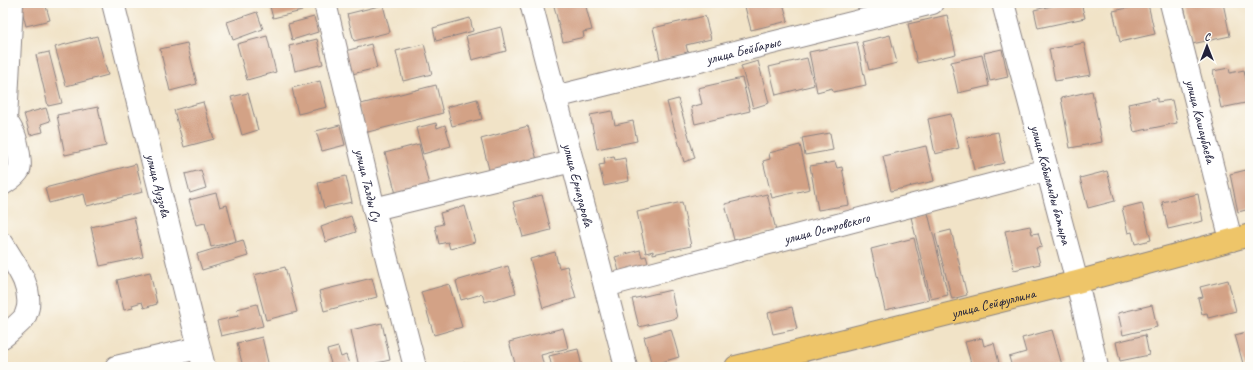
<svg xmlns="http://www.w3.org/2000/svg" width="1253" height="370" viewBox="0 0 1253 370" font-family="Caveat,sans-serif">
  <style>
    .building { fill: #d3a286 }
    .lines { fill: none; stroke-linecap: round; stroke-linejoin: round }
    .minor-casing { stroke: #8a8281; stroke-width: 24 }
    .major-casing { stroke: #8a8281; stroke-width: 24 }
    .minor { stroke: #fff; stroke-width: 22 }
    .major { stroke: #eec569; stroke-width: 22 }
    .labels { text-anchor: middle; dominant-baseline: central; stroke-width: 4; stroke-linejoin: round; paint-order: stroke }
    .street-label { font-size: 14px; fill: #22223b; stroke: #fdfcf7 }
  </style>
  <rect width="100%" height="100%" fill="#fdfcf7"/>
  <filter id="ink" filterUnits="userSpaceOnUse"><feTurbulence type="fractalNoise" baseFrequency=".025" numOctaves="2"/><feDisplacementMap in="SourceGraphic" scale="8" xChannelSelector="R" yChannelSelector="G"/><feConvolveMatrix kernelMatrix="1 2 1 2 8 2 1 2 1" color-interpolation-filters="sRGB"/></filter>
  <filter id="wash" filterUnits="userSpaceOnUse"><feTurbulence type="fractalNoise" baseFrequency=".012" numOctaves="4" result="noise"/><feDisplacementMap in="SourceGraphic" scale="16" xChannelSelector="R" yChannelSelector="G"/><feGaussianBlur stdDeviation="0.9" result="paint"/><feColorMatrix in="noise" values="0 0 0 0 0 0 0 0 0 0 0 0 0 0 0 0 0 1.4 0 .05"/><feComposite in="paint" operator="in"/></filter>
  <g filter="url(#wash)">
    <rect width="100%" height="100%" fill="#f1e3c7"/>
    <g id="blocks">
      <path class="building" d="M 20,3 L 45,3 L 50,20 L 26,26 Z
        M 269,3 L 300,3 L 302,11 L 273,18 Z
        M 565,3 L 585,3 L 592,30 L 583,32 L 584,37 L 563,42 L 554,6 Z
        M 744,3 L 783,3 L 788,21 L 751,30 Z
        M 1065,3 L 1081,3 L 1085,18 L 1038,28 L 1034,10 Z
        M 1200,3 L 1223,3 L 1230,36 L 1192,44 L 1184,6 Z
        M 1148,4 L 1155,34 L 1120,42 L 1113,11 Z
        M 383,5 L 390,32 L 354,41 L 347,14 Z
        M 257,12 L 263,29 L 233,40 L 227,22 Z
        M 947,15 L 956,54 L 917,63 L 908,24 Z
        M 705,16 L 711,39 L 686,45 L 688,53 L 660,59 L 653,28 Z
        M 314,17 L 318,32 L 292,40 L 288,24 Z
        M 470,18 L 473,31 L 436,41 L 433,28 Z
        M 501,27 L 506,51 L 472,60 L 466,36 Z
        M 890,35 L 897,63 L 869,70 L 862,42 Z
        M 97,36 L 108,75 L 66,86 L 55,47 Z
        M 267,36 L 276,72 L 247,80 L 237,44 Z
        M 317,39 L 323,64 L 295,71 L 289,46 Z
        M 857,42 L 866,85 L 833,92 L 832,88 L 817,92 L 809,52 Z
        M 187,43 L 197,84 L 170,91 L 160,49 Z
        M 1084,43 L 1091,75 L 1055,81 L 1049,49 Z
        M 371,44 L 377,68 L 348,75 L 342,52 Z
        M 424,44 L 432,74 L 403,81 L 396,51 Z
        M 1002,49 L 1008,77 L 990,81 L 984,53 Z
        M 49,52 L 62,103 L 48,106 L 36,55 Z
        M 982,55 L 989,86 L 958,93 L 951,62 Z
        M 807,58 L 814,85 L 776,95 L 769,67 Z
        M 758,61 L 769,103 L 753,108 L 741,66 Z
        M 1229,68 L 1230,73 L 1244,70 L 1250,102 L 1221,108 L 1213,71 Z
        M 742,78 L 750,111 L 695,124 L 691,107 L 702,104 L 698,88 Z
        M 320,81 L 327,107 L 298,114 L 292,88 Z
        M 436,85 L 443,113 L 364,133 L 357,105 Z
        M 1092,91 L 1102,142 L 1070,148 L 1061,98 Z
        M 248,93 L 258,130 L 242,135 L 231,97 Z
        M 1157,98 L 1157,102 L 1172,100 L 1177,123 L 1134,132 L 1128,104 Z
        M 477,99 L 482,119 L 452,126 L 447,107 Z
        M 678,99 L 695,158 L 684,162 L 667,102 Z
        M 203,102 L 214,139 L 184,147 L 174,110 Z
        M 98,107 L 106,146 L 65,155 L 57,115 Z
        M 46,108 L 50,121 L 41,124 L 43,132 L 30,135 L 24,114 Z
        M 612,111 L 615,125 L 633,121 L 637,141 L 597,149 L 590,115 Z
        M 951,114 L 959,148 L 935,154 L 928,119 Z
        M 436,123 L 437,128 L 445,125 L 451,146 L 423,154 L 416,128 Z
        M 340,125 L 345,145 L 322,151 L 316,131 Z
        M 528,126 L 537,160 L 490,173 L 481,139 Z
        M 998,132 L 1004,163 L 974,170 L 967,138 Z
        M 830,133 L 833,150 L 805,155 L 802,138 Z
        M 419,144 L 429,185 L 396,194 L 385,153 Z
        M 800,145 L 810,189 L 772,198 L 763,161 L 770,159 L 769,153 Z
        M 926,146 L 934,181 L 891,191 L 883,156 Z
        M 614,156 L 615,160 L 625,158 L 629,181 L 604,186 L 599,165 L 605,164 L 604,158 Z
        M 835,162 L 837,168 L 842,167 L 849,205 L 818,210 L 810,166 Z
        M 136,164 L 143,192 L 87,206 L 84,194 L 49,203 L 45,188 Z
        M 1250,169 L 1250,209 L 1238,212 L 1230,174 Z
        M 201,170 L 206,188 L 190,193 L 185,174 Z
        M 1107,171 L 1115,201 L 1088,208 L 1080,178 Z
        M 346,176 L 352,202 L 324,208 L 318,183 Z
        M 216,193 L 220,207 L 227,205 L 236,241 L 211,247 L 205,223 L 196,225 L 189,200 Z
        M 767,194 L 776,230 L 734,240 L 725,204 Z
        M 1198,194 L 1203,221 L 1168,229 L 1162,202 Z
        M 542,195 L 551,230 L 523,237 L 513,202 Z
        M 682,202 L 691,246 L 653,254 L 653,251 L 646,253 L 637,212 Z
        M 1142,203 L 1151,240 L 1135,244 L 1132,232 L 1128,233 L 1122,208 Z
        M 465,206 L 475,242 L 450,249 L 448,242 L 439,244 L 435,226 L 443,224 L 440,213 Z
        M 928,213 L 948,295 L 931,299 L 911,217 Z
        M 351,216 L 356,232 L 326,242 L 321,227 Z
        M 134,217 L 143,257 L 100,266 L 91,227 Z
        M 1030,226 L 1032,234 L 1038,233 L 1042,247 L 1036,248 L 1040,264 L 1014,270 L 1005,231 Z
        M 951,230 L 967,295 L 952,299 L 935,234 Z
        M 914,238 L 929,300 L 885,310 L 871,249 Z
        M 243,240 L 248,256 L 202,270 L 197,254 Z
        M 640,250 L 642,257 L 646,256 L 649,266 L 620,275 L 615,257 Z
        M 555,252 L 559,268 L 567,266 L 576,298 L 543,308 L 530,259 Z
        M 508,266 L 516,293 L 485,302 L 482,294 L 461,300 L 456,281 Z
        M 285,267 L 297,312 L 266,320 L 254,275 Z
        M 150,272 L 157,304 L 144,308 L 142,302 L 132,305 L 133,308 L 124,310 L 117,280 Z
        M 372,278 L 377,297 L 324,311 L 319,291 Z
        M 1228,280 L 1236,311 L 1208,318 L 1207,313 L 1202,314 L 1198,298 L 1203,297 L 1200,287 Z
        M 449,284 L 462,327 L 434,335 L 421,292 Z
        M 671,290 L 677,318 L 639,327 L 632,299 Z
        M 257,304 L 263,326 L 221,336 L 217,321 L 238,316 L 237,309 Z
        M 1152,305 L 1157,327 L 1123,335 L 1118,313 Z
        M 792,307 L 797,329 L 773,334 L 768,313 Z
        M 382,323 L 390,360 L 359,367 L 351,330 Z
        M 563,328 L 568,348 L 541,355 L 544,367 L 516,367 L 509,342 Z
        M 671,329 L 679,357 L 652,365 L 644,337 Z
        M 1052,330 L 1062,365 L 1054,367 L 1012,367 L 1009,357 L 1026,352 L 1022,338 Z
        M 1250,331 L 1250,367 L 1244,367 L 1235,335 Z
        M 1145,335 L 1149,355 L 1120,361 L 1116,342 Z
        M 262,337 L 269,367 L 243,367 L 237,343 Z
        M 982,338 L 984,346 L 994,343 L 1000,367 L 972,367 L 965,342 Z
        M 338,347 L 341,357 L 346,355 L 350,367 L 332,367 L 327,350 Z
        M 578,349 L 582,367 L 552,367 L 549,356 Z
        M 465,363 L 466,367 L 451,367 L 451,366 Z"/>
    </g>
  </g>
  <g filter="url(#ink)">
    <use href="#blocks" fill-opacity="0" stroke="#8a8281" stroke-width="1"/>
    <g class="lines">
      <defs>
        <g id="minor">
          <path id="s1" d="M 113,3 L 204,367"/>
          <path id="s2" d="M 325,3 L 374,209 L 415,367"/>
          <path id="s3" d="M 531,3 L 626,367"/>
          <path id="s4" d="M 1003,3 L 1077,282 L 1097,367"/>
          <path id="s5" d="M 1171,3 L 1231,240"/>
          <path id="s6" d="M 555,97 L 932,3"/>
          <path d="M 3,184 C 9,180 16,176 19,170 C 22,165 17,143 15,137 C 13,131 9,125 6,120 L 12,3"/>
          <path d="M 374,209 L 572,161"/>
          <path d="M 3,244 C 14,264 31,282 28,307 C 27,311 26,315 24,318 C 18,325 10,331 3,337"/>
          <path id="s7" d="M 605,286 L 1047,170"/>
          <path d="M 116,367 L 198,348"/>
        </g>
        <g id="major">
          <path id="s8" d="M 736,367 L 1077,282 L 1250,235"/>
        </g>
      </defs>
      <use href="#minor" class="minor-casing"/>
      <use href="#major" class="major-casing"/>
      <use href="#minor" class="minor"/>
      <use href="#major" class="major"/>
    </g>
  </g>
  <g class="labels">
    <g class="street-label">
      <text stroke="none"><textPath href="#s6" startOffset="194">улица Бейбарыс</textPath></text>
      <text stroke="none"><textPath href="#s5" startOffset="122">улица Кашаубаева</textPath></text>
      <text stroke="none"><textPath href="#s1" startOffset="188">улица Ауэзова</textPath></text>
      <text stroke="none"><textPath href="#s2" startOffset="187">улица Талды Су</textPath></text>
      <text stroke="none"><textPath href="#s3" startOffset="188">улица Ерназарова</textPath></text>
      <text stroke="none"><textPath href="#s4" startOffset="188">улица Кобыланды батыра</textPath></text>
      <text stroke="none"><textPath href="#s7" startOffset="229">улица Островского</textPath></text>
      <text stroke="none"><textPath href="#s8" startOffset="265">улица Сейфуллина</textPath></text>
    </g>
  </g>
  <rect width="1253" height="370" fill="none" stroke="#fdfcf7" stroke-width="16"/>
  <g transform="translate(1207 46)" stroke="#fdfcf7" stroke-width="3" paint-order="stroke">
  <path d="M0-3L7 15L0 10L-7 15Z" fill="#22223b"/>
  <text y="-6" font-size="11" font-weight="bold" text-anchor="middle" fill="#22223b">С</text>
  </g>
</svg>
